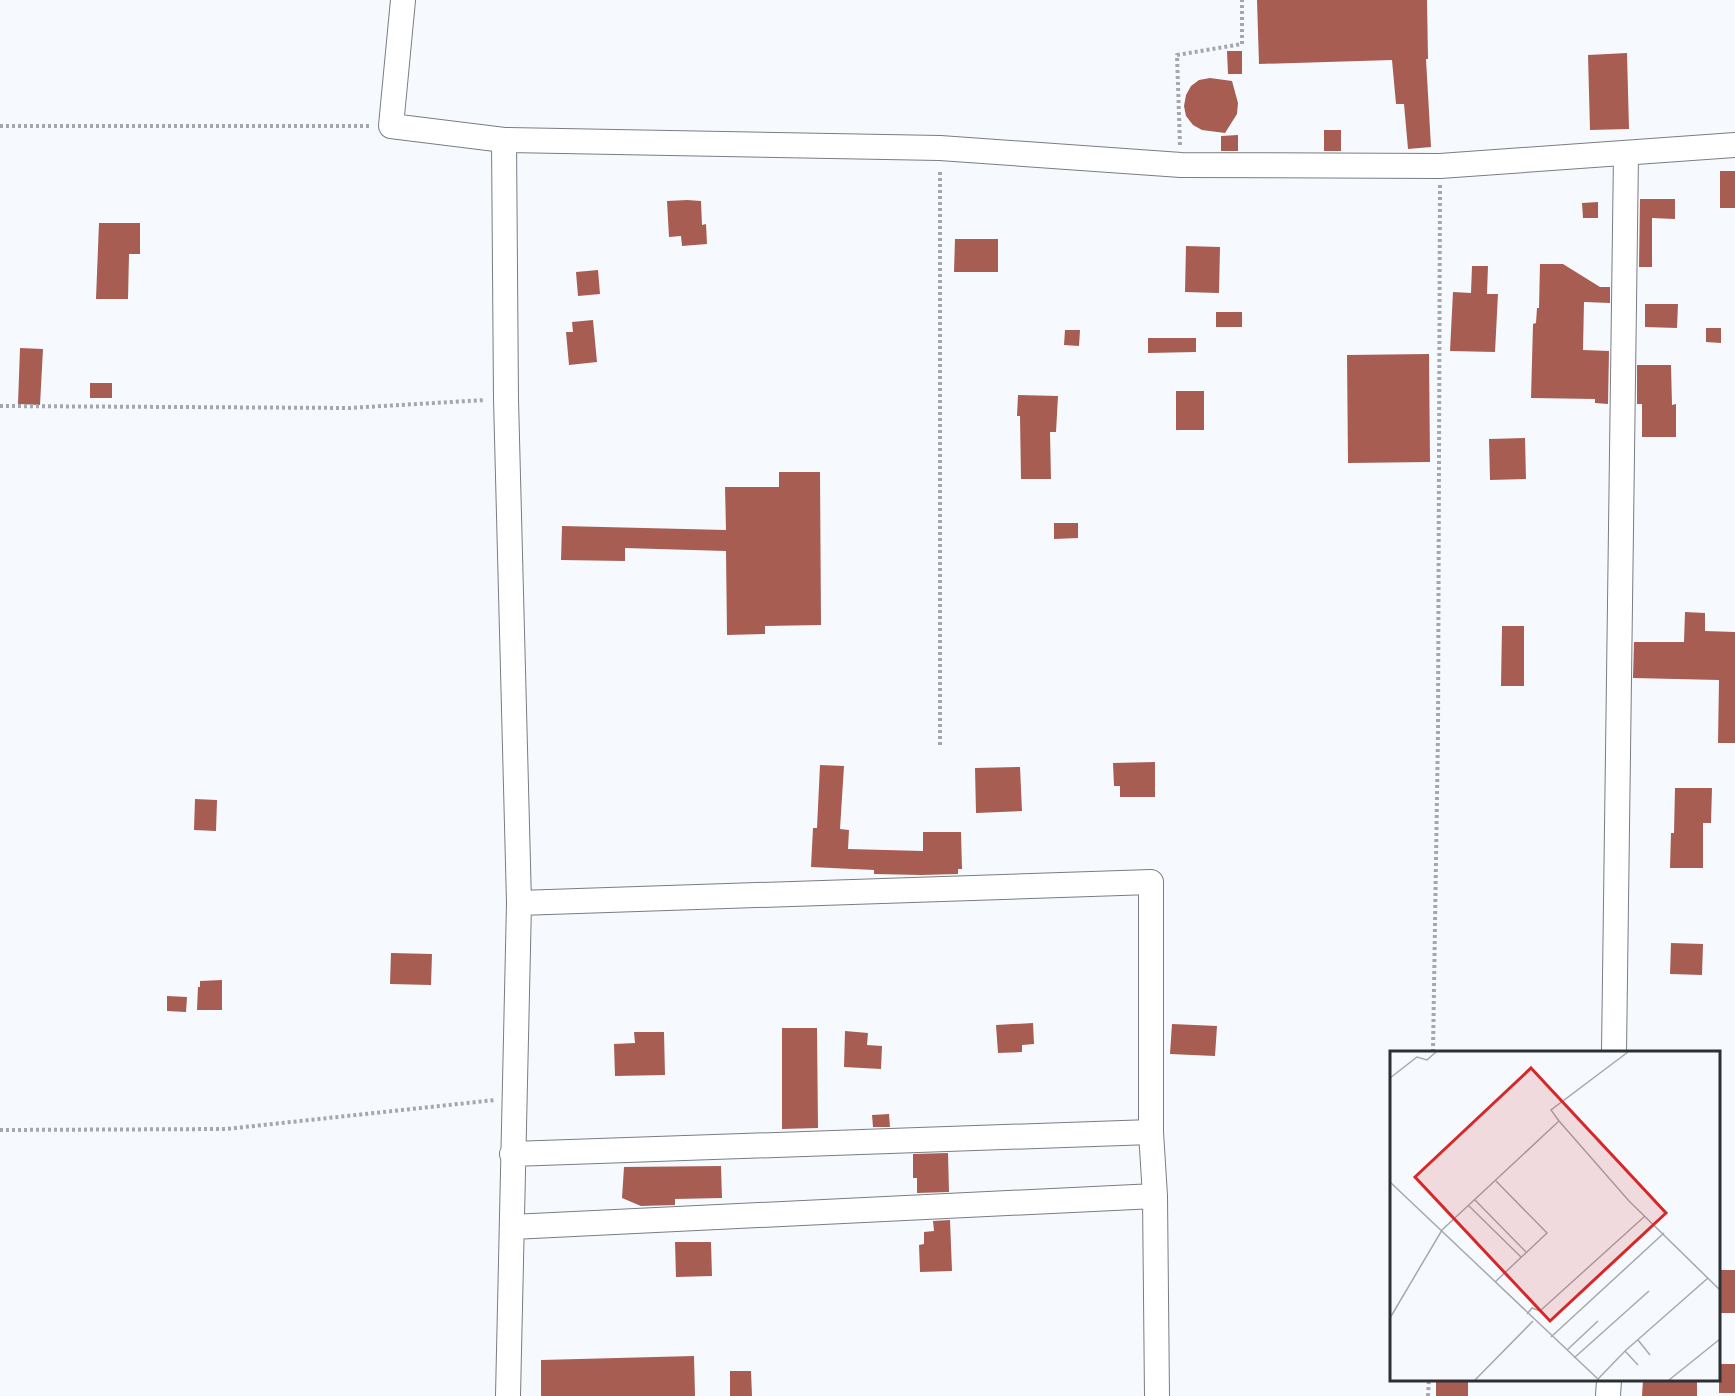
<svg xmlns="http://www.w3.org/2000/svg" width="1735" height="1396" viewBox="0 0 1735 1396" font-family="Quicksand,sans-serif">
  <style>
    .building { fill: #a75d52 }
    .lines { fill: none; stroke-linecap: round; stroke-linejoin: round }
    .minor-casing { stroke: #787d83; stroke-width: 26 }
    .path { stroke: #a5a8ab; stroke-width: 4; stroke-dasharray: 3 3; stroke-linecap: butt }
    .minor { stroke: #fff; stroke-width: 24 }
    .inset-road { fill: none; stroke: #a6a9ac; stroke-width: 1.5 }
    .view { fill: #d62828; fill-opacity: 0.15; stroke: #d62828; stroke-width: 3 }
    .inset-edge { fill: none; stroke: #2d3032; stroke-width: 3 }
  </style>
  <rect width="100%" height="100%" fill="#f6fafe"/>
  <path class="building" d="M 1257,0 L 1427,0 L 1428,59 L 1426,59 L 1431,147 L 1408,149 L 1404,104 L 1396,104 L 1392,60 L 1259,64 Z
    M 1227,51 L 1242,51 L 1242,74 L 1228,74 Z
    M 1627,53 L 1629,129 L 1590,130 L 1588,55 Z
    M 1210,78 L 1232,81 L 1238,103 L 1237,114 L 1225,133 L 1202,130 L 1193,125 L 1186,116 L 1184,106 L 1186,95 L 1191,86 L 1199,80 Z
    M 1324,130 L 1341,130 L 1341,151 L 1324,151 Z
    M 1238,135 L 1238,151 L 1221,151 L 1221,136 Z
    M 1720,171 L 1735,171 L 1735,208 L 1720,208 Z
    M 1640,199 L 1675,199 L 1675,219 L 1652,218 L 1652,267 L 1639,267 Z
    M 687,200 L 701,201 L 702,225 L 706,224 L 707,244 L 682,246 L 681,236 L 669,237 L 667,201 Z
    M 1598,202 L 1598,218 L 1583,218 L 1582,203 Z
    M 99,223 L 140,223 L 140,254 L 129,254 L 128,299 L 96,299 Z
    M 955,239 L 998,239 L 998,272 L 954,272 Z
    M 1186,246 L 1220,247 L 1219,293 L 1185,292 Z
    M 1540,264 L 1563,264 L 1600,287 L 1610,287 L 1610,303 L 1584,302 L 1583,350 L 1609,351 L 1608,404 L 1595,403 L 1595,399 L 1531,398 L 1533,324 L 1536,323 L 1537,308 L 1539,308 Z
    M 1472,266 L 1488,266 L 1487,294 L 1498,294 L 1495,352 L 1450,351 L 1453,292 L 1471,293 Z
    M 598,270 L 600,294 L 578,296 L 576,272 Z
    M 1645,304 L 1678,304 L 1677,328 L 1645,327 Z
    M 1216,312 L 1242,312 L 1242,327 L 1216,327 Z
    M 593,320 L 597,362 L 569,365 L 566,332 L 573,332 L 572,322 Z
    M 1706,328 L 1721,328 L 1721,343 L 1706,342 Z
    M 1065,330 L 1080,330 L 1079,346 L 1064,345 Z
    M 1148,338 L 1196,338 L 1196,352 L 1148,353 Z
    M 20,348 L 43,349 L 40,405 L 18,404 Z
    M 1429,354 L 1430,462 L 1348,463 L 1347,355 Z
    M 1637,365 L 1671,365 L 1672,405 L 1676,404 L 1676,437 L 1642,437 L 1642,404 L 1637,404 Z
    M 90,383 L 112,383 L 112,398 L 90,398 Z
    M 1176,391 L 1204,391 L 1204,430 L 1176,430 Z
    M 1018,395 L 1058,396 L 1056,432 L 1050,432 L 1051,479 L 1021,479 L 1020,416 L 1017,416 Z
    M 1525,438 L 1526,479 L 1490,480 L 1489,439 Z
    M 779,472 L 820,472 L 821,625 L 765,626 L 765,634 L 727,635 L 726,551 L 625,548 L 625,561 L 561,560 L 562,526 L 726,530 L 725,487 L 779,487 Z
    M 1054,523 L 1078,523 L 1078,538 L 1054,539 Z
    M 1685,612 L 1705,613 L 1705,631 L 1735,632 L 1735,743 L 1718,743 L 1719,680 L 1633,678 L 1634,642 L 1684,642 Z
    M 1502,626 L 1524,626 L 1524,686 L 1501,686 Z
    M 1155,762 L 1155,797 L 1120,797 L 1120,786 L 1114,786 L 1113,763 Z
    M 820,765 L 844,766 L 840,829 L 849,830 L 848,849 L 923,851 L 923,832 L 961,832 L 962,869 L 958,869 L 958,874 L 921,875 L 874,874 L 874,870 L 811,867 L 813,828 L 817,828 Z
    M 1020,767 L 1022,811 L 976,813 L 975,768 Z
    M 1675,788 L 1712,788 L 1711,823 L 1703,823 L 1703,868 L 1670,868 L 1671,833 L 1674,833 Z
    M 195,799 L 217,800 L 216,831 L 194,830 Z
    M 1671,943 L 1703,944 L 1702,975 L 1670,974 Z
    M 391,953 L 432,954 L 431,985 L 390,984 Z
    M 222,980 L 222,1010 L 197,1010 L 198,987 L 200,987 L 200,981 Z
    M 167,996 L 187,997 L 186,1012 L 167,1011 Z
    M 1033,1023 L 1034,1044 L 1022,1045 L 1022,1052 L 998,1053 L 996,1025 Z
    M 1172,1024 L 1217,1026 L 1215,1056 L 1170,1054 Z
    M 782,1028 L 817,1028 L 818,1128 L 782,1129 Z
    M 845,1031 L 868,1033 L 867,1045 L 882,1046 L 881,1069 L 844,1067 Z
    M 634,1032 L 664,1032 L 665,1075 L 615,1076 L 614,1044 L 635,1043 Z
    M 889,1114 L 890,1127 L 873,1127 L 872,1115 Z
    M 948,1153 L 949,1192 L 917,1193 L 917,1178 L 913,1178 L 913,1154 Z
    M 721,1166 L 722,1198 L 675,1199 L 675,1205 L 641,1206 L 622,1198 L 624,1167 Z
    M 950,1220 L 952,1271 L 920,1272 L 919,1245 L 924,1244 L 924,1232 L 934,1231 L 933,1221 Z
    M 675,1242 L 711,1242 L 712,1276 L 676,1277 Z
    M 1719,1270 L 1735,1270 L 1735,1313 L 1719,1313 Z
    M 694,1356 L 695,1396 L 541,1396 L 541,1360 Z
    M 1719,1364 L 1735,1364 L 1735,1393 L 1719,1393 Z
    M 730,1371 L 751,1371 L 752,1396 L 730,1396 Z
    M 1436,1380 L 1468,1380 L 1468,1396 L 1436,1396 Z
    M 1643,1380 L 1697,1380 L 1697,1396 L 1642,1396 Z"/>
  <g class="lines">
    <defs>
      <path id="minor" d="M 403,0 L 391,126 L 504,140 L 506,399 L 519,903 L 508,1396
        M 504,140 L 940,148 L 1181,165 L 1440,166 L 1735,145
        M 519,903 L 1151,882 L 1151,1132 L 1155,1196 L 1157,1396
        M 1614,1052 L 1626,154
        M 512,1154 L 1151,1132
        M 512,1227 L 1155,1196
        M 1608,1396 L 1609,1380"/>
    </defs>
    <use href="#minor" class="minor-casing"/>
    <path class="path" d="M 0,126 L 372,126
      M 1180,145 L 1177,55 L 1242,44 L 1242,0
      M 0,406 L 349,408 L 485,400
      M 940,745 L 940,169
      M 1433,1052 L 1438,732 L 1440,185
      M 0,1130 L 226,1129 L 495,1100
      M 1428,1396 L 1429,1380"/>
    <use href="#minor" class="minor"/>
  </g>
  <g transform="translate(1390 1051)">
    <rect width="330" height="330" fill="#f6fafe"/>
    <path class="inset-road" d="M 0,27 L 27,6 L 37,9 L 46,1M 169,70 L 239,150 L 330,239M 0,131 L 209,329M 85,149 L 136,201M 79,155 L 131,206M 105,231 L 157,182 L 106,130M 137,263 L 142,257 L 150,260 L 255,165M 0,267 L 52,179 L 169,70 L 161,59 L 238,1M 161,286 L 274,182M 248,289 L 260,304M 177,299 L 208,270M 235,300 L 318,227M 184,307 L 259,240M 208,328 L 235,300 L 248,314M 85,329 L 143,270M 279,329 L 330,288"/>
    <path class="view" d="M 141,17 L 276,162 L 160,270 L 25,126 Z"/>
    <rect width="330" height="330" class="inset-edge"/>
  </g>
</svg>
